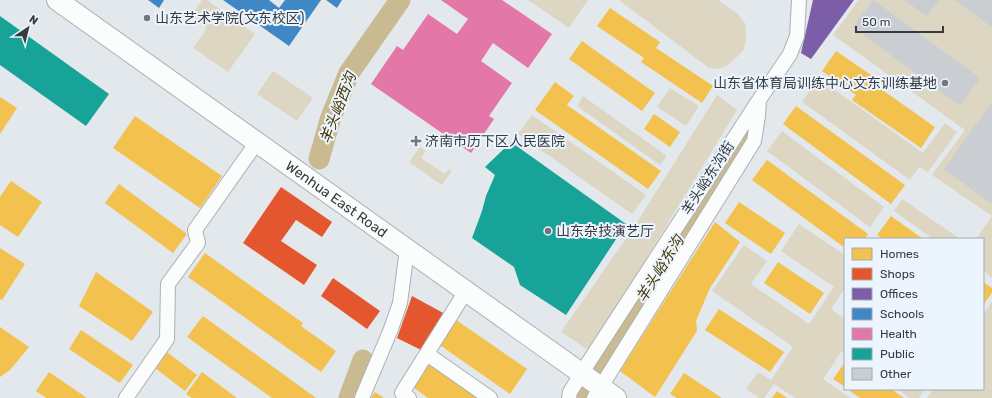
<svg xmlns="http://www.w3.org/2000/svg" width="992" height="398" viewBox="0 0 992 398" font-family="Rubik,'Noto Sans SC',sans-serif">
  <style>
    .green { fill: #dcd6c3 }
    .homes { fill: #f2c14e }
    .shops { fill: #e4572e }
    .offices { fill: #7b5ea7 }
    .schools { fill: #3f88c5 }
    .health { fill: #e377a8 }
    .public { fill: #17a398 }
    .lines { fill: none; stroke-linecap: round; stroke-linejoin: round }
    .river { stroke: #c9ba91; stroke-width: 21 }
    .building { fill: #caced2 }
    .street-casing { stroke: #acb0b4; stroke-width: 16 }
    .secondary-casing { stroke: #acb0b4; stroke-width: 22 }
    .street { stroke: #fbfcfc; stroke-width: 14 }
    .secondary { stroke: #fbfcfc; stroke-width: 20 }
    .poi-dot { fill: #73777b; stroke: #ecf5fe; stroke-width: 1.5 }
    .labels { text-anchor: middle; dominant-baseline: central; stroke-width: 4; stroke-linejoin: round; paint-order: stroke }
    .poi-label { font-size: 14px; fill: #373a3e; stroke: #ecf5fe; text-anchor: start }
    .street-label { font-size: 14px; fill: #373a3e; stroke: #ecf5fe }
    .water-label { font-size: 15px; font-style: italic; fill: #473602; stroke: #ecf5fe }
  </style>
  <rect width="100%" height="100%" fill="#e3e8ed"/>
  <path class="green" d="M 202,0 L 207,0 L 255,34 L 228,72 L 193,48 L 207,28 L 191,16 Z
    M 528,0 L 588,0 L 569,28 Z
    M 619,0 L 718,0 L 738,14 L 745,23 L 746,39 L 744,49 L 737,57 L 726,66 L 717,69 L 709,68 Z
    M 859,0 L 992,0 L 992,278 L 983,270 L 983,239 L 976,239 L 992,216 L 932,175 L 965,130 L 833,35 Z
    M 273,71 L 313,98 L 297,121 L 257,94 Z
    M 818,78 L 923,153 L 945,123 L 957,132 L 928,172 L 919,167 L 910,180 L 802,102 Z
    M 670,88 L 699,106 L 686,126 L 657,107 Z
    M 717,95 L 737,110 L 590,351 L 561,332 L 632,230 Z
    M 583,96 L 667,156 L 660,165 L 577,106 Z
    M 532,115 L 646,195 L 632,214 L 518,134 Z
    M 782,131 L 884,207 L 870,227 L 767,151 Z
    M 420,147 L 426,151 L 421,158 L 445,174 L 449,169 L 452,171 L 442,185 L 409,162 Z
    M 902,199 L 960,239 L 933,239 L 894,211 Z
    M 799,224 L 845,255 L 845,288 L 831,309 L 845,319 L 845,353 L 842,351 L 823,379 L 850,398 L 795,398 L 774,384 L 764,398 L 759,398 L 746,389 L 758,372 L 771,380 L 793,347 L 712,291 L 744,245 L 767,261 L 751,284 L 809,324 L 834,287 L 781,251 Z
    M 992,301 L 992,398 L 927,398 L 933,389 L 983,389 L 983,315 Z
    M 897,389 L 925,389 L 919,398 L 910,398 Z"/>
  <path class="homes" d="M 610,8 L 660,42 L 656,48 L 713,86 L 702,103 L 641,62 L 644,58 L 597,26 Z
    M 582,41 L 655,93 L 642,111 L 569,59 Z
    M 836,51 L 874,77 L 871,82 L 935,127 L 921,148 L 852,100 L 856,95 L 822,71 Z
    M 555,82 L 574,96 L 567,105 L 661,171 L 648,189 L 535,110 Z
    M 0,97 L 17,108 L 0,134 Z
    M 796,106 L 905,185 L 891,204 L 783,124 Z
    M 654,114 L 680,132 L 670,147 L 644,129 Z
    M 135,116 L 222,176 L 200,208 L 113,148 Z
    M 767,160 L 868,234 L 865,239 L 845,239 L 845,248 L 752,180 Z
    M 11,181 L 42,202 L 18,237 L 0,225 L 0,197 Z
    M 119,184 L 187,234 L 173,253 L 105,203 Z
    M 739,202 L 785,233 L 771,254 L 725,223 Z
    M 891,216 L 923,239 L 883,239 L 877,235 Z
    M 715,222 L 740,242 L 710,288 L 696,321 L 697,331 L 655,397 L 620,371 Z
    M 0,248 L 25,264 L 2,300 L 0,299 Z
    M 205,253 L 303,323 L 301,326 L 336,351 L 321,372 L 188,277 Z
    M 778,262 L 824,293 L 810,314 L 764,283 Z
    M 96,272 L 153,312 L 132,341 L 79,306 Z
    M 983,282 L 992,288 L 992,293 L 983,305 Z
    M 719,309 L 784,352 L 770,372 L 705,330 Z
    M 203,316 L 316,398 L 272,398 L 187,337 Z
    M 452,317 L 527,369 L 510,394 L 434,341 Z
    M 0,327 L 29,347 L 10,370 L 0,377 Z
    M 81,330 L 133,365 L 120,383 L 69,349 Z
    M 167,352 L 197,375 L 185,391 L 155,368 Z
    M 425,359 L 480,398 L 428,398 L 407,383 Z
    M 845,362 L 845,387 L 833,379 Z
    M 49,372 L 87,398 L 46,398 L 36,391 Z
    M 202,372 L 237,398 L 192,398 L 186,394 Z
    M 684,373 L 722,398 L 677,398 L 670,394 Z
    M 847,389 L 891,389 L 904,398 L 860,398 Z
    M 777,391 L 787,398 L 772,398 Z
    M 375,392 L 384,398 L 371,398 Z"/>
  <path class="shops" d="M 281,187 L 332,222 L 322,237 L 296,220 L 281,241 L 317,265 L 304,285 L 243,243 Z
    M 333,278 L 380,311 L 367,329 L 321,296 Z
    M 412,296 L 445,314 L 421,350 L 397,338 Z"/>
  <path class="offices" d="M 813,0 L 854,0 L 811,59 L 801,53 Z"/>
  <path class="schools" d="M 148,0 L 164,0 L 159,8 Z
    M 223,0 L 269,0 L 279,8 L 285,0 L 321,0 L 289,46 Z
    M 326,0 L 342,0 L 337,8 Z"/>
  <path class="health" d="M 441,0 L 502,0 L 552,34 L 528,68 L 493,43 L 481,61 L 512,83 L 489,116 L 494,119 L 471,153 L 371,84 L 397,46 L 403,50 L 428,14 L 457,34 L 468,19 Z"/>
  <path class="public" d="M 0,16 L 109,94 L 86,126 L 0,65 Z
    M 511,142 L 626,224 L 566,315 L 520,285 L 514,267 L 472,238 L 482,211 L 486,196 L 495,175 L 485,167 Z"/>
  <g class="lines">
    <path class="river" d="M 319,159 L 331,117 L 349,73 L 400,0
      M 349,398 L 363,360
      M 578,398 L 743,139"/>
  </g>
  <path class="building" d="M 873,0 L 980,78 L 960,106 L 853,27 Z
    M 904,0 L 939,0 L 927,16 Z
    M 955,0 L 992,0 L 992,27 Z
    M 992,102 L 992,204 L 944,169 Z"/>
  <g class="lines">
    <defs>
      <path id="street" d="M 427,354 L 490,398
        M 126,398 L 167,339 L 168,284 L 198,243 L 195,230 L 257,142
        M 362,398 L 391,329 L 400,303 L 407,249
        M 409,398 L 402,393 L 466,291
        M 569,398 L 570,392 L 590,360 L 759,100 L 790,54 L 797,36 L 799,0
        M 594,398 L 754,141 L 758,116 L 759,101"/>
      <g id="secondary">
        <path id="s1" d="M 57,0 L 616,398"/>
      </g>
    </defs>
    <use href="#street" class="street-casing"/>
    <use href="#secondary" class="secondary-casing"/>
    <use href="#street" class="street"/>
    <use href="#secondary" class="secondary"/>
  </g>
  <g class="poi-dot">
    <circle cx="147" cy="18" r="4"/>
    <circle cx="945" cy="83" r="4"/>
    <path d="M414 135h4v4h4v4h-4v4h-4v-4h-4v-4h4z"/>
    <circle cx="548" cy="231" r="4"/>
  </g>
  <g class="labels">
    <g class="poi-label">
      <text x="155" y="18">山东艺术学院(文东校区)</text>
      <text x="937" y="83" text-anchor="end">山东省体育局训练中心文东训练基地</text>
      <text x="425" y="141">济南市历下区人民医院</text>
      <text x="556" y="231">山东杂技演艺厅</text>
    </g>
    <g class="street-label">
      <text transform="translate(708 178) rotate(-57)">羊头峪东沟街</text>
      <text stroke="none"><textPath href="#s1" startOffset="343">Wenhua East Road</textPath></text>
    </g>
    <g class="water-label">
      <text transform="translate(338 108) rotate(-69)">羊头峪西沟</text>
      <text transform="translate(660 269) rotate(-58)">羊头峪东沟</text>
    </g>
  </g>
  <rect x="844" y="238" width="140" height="152" fill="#ecf5fe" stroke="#a4aab1"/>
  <rect x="852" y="248" width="20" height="12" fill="#f2c14e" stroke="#a4aab1"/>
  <text x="880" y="258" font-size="12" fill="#373a3e">Homes</text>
  <rect x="852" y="268" width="20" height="12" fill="#e4572e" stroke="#a4aab1"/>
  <text x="880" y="278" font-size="12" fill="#373a3e">Shops</text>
  <rect x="852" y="288" width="20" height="12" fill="#7b5ea7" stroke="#a4aab1"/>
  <text x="880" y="298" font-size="12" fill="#373a3e">Offices</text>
  <rect x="852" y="308" width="20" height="12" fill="#3f88c5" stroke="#a4aab1"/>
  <text x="880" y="318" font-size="12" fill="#373a3e">Schools</text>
  <rect x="852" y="328" width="20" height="12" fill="#e377a8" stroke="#a4aab1"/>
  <text x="880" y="338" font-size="12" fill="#373a3e">Health</text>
  <rect x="852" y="348" width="20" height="12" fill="#17a398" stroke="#a4aab1"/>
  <text x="880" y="358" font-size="12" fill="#373a3e">Public</text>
  <rect x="852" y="368" width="20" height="12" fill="#caced2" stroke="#a4aab1"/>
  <text x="880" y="378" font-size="12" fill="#373a3e">Other</text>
  <g transform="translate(28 28) rotate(35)" stroke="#ecf5fe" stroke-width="3" paint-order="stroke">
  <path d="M0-3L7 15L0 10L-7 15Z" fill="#373a3e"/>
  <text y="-6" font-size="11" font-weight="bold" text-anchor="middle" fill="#373a3e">N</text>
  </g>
  <path d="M856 26v6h87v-6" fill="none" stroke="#373a3e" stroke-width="2"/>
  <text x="862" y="26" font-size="12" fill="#373a3e" stroke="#ecf5fe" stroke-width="3" paint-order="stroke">50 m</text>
</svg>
